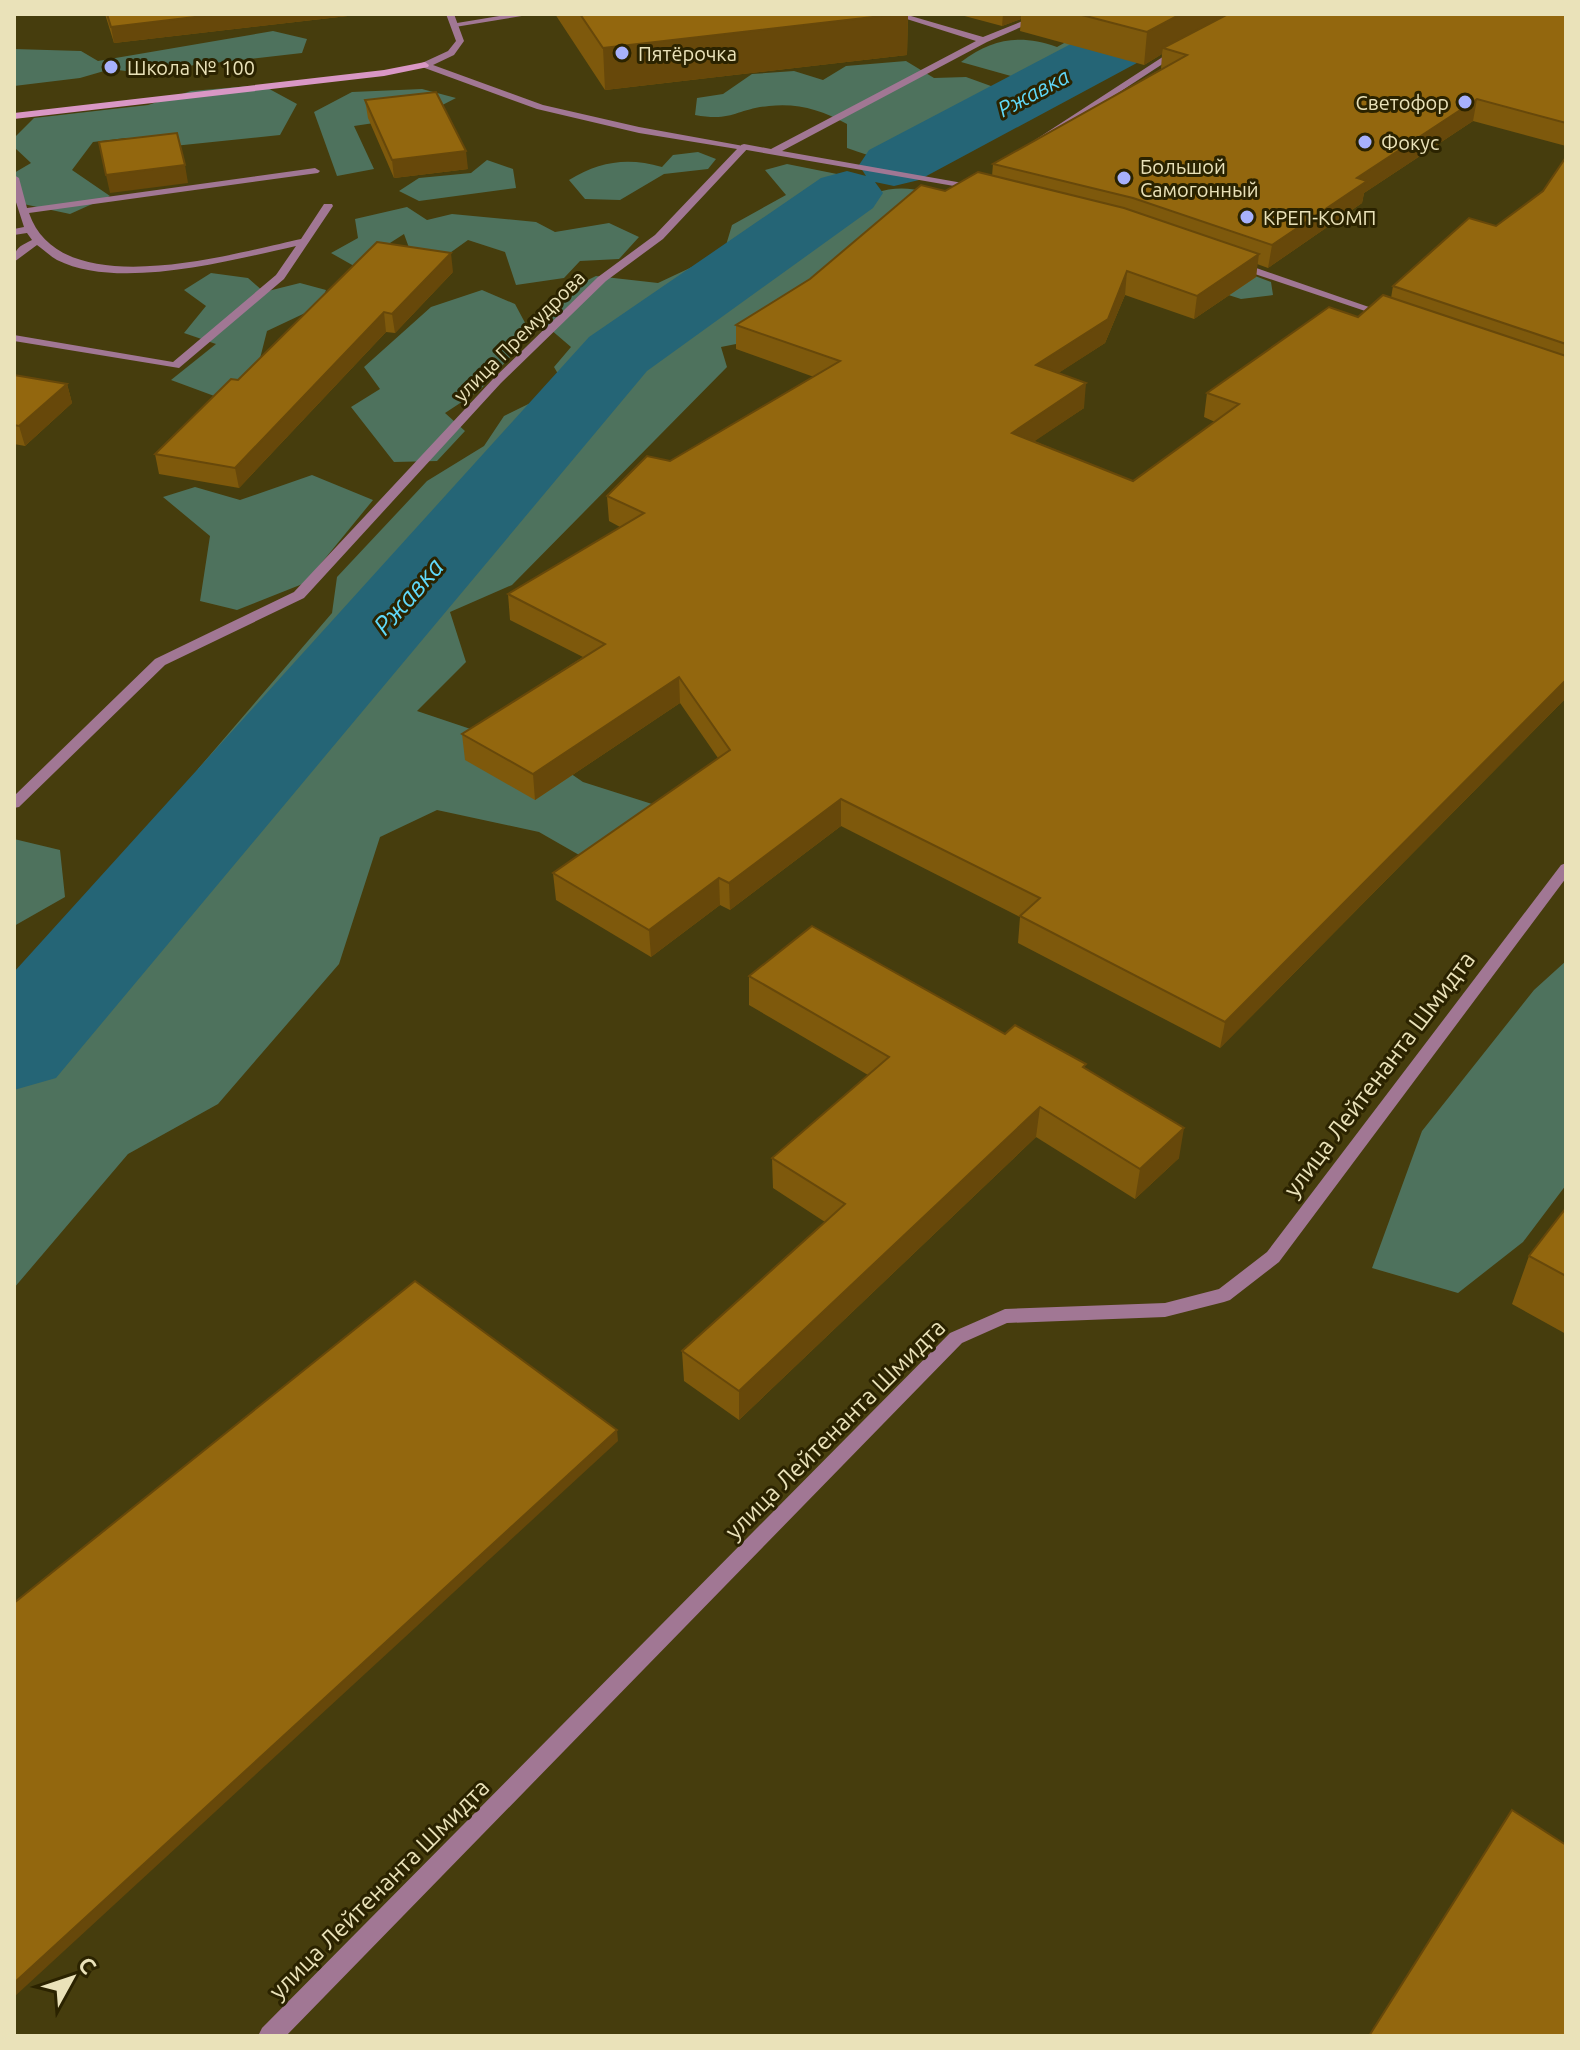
<svg xmlns="http://www.w3.org/2000/svg" width="1580" height="2050" viewBox="0 0 1580 2050" font-family="Ubuntu,sans-serif">
  <style>
    .green { fill: #4e725d }
    .lines { fill: none; stroke-linecap: round; stroke-linejoin: round }
    .river { fill: #256576; fill-rule: evenodd }
    .lane { fill: #a17794; fill-rule: evenodd }
    .street { fill: #a17794; fill-rule: evenodd }
    .secondary { fill: #d997c5; fill-rule: evenodd }
    .wall { fill: #7e590c }
    .shaded-wall { fill: #67480a }
    .building { fill: #93670e; stroke: #67480a; stroke-width: 2 }
    .poi-dot { fill: #a7b1fc; stroke: #2b2300; stroke-width: 3 }
    .labels { text-anchor: middle; dominant-baseline: central; stroke-width: 6; stroke-linejoin: round; paint-order: stroke }
    .far-poi-label { font-size: 20px; fill: #eae2b9; stroke: #2b2300; text-anchor: start }
    .far-street-label { font-size: 20px; fill: #eae2b9; stroke: #2b2300 }
    .far-water-label { font-size: 22px; font-style: italic; fill: #60d9f9; stroke: #2b2300 }
    .street-label { font-size: 24px; fill: #eae2b9; stroke: #2b2300 }
    .water-label { font-size: 26px; font-style: italic; fill: #60d9f9; stroke: #2b2300 }
  </style>
  <rect width="100%" height="100%" fill="#463d0d"/>
  <path class="green" d="M 1116,14 L 1089,46 L 1088,56 L 1038,82 L 1057,100 L 1019,123 L 978,134 L 972,147 C 914,167 905,168 847,148 L 847,124 C 821,110 799,103 769,106 C 736,109 733,122 695,115 L 697,98 L 723,94 L 752,74 L 794,71 L 823,80 L 846,66 L 906,61 L 934,78 L 966,77 L 1002,90 L 1018,78 L 961,62 C 993,38 1020,34 1057,47 Z
    M 273,31 L 307,39 L 302,53 L 133,72 L 111,69 L 80,78 L 14,86 L 14,49 L 81,51 L 98,61 Z
    M 262,85 L 297,104 L 280,135 L 164,147 L 126,138 L 93,142 L 72,170 L 110,196 L 70,214 L 14,202 L 14,173 L 31,163 L 14,147 L 14,138 L 34,118 L 148,105 L 191,91 Z
    M 422,89 L 456,98 L 421,116 L 354,126 L 374,169 L 337,176 L 314,112 L 352,92 Z
    M 698,152 L 716,159 L 708,169 L 664,174 L 620,200 L 585,199 L 569,180 C 600,161 628,157 662,167 L 673,155 Z
    M 487,160 L 513,169 L 516,188 L 419,201 L 399,191 L 419,178 L 471,173 Z
    M 787,164 L 847,176 L 825,202 L 845,208 C 889,181 911,185 958,202 L 761,339 L 721,347 L 727,367 L 512,585 L 450,612 L 466,662 L 417,711 L 539,752 L 583,782 L 696,818 L 670,907 L 539,832 L 437,810 L 380,837 L 339,964 L 218,1104 L 128,1154 L 14,1288 L 14,1066 L 84,984 L 105,914 L 187,836 L 198,769 L 332,613 L 337,577 L 427,481 L 484,446 L 504,416 L 565,386 L 554,367 L 571,347 L 543,323 L 547,300 L 596,276 L 658,283 L 724,252 L 732,225 L 786,195 L 765,170 Z
    M 407,207 L 427,220 L 452,214 L 536,222 L 555,232 L 609,223 L 639,237 L 619,259 L 580,261 L 564,278 L 516,285 L 505,252 L 468,240 L 447,255 L 412,256 L 404,234 L 354,266 L 331,253 L 358,238 L 355,219 Z
    M 1199,255 L 1271,282 L 1273,295 L 1241,299 L 1169,276 Z
    M 211,273 L 248,278 L 264,292 L 300,283 L 326,290 L 320,306 L 267,331 L 255,378 L 217,397 L 171,380 L 216,344 L 184,333 L 206,306 L 184,290 Z
    M 482,290 L 515,304 L 531,334 L 480,390 L 445,413 L 465,431 L 437,461 L 394,462 L 351,407 L 380,389 L 364,367 L 431,307 Z
    M 312,475 L 373,500 L 305,583 L 237,610 L 200,601 L 210,536 L 163,497 L 195,487 L 240,500 Z
    M 14,839 L 60,850 L 65,897 L 14,926 Z
    M 1566,961 L 1566,1185 L 1523,1242 L 1458,1293 L 1372,1268 L 1422,1131 L 1534,990 Z"/>
  <g class="lines">
    <path class="river" d="M 1128,14 L 1201,14 L 1192,27 L 1161,50 L 919,180 L 894,186 L 875,182 L 883,193 L 873,208 L 647,371 L 56,1078 L 14,1090 L 14,972 L 589,337 L 821,178 L 847,171 L 866,176 L 859,165 L 869,150 Z"/>
    <path class="lane" d="M 511,14 L 534,14 L 455,27 L 451,24 Z
      M 891,14 L 904,14 L 983,37 L 1040,14 L 1051,14 L 987,42 L 782,151 L 974,185 L 979,188 L 977,190 L 741,149 L 741,145 L 744,144 L 771,149 L 976,41 Z
      M 1178,47 L 1182,50 L 1181,52 L 1043,142 L 1035,140 Z
      M 315,168 L 320,171 L 318,173 L 29,213 C 60,305 232,254 301,239 L 324,204 L 332,204 L 333,206 L 284,279 L 179,368 L 14,341 L 14,335 L 173,362 L 276,275 L 296,246 C 232,260 119,291 57,260 C 50,256 44,250 37,245 L 14,262 C 14,248 20,246 32,240 L 27,233 L 14,235 L 14,229 L 24,227 L 14,196 L 14,175 L 19,178 L 27,208 Z
      M 1234,263 L 1242,263 L 1392,315 L 1383,317 L 1234,267 Z"/>
    <path class="street" d="M 446,14 L 454,14 L 464,41 L 454,55 L 433,65 L 543,105 L 639,127 L 749,147 L 663,239 L 606,281 L 501,383 L 304,598 L 165,665 L 19,807 L 14,808 L 14,796 L 155,659 L 294,592 L 493,379 L 598,277 L 655,235 L 737,149 L 639,133 L 537,109 L 422,67 L 422,63 L 448,51 L 456,41 Z
      M 1566,863 L 1566,878 L 1279,1262 L 1230,1300 L 1224,1302 L 1165,1317 L 1007,1323 L 962,1343 L 286,2036 L 258,2036 L 262,2028 L 950,1333 L 1005,1309 L 1165,1303 L 1219,1289 L 1267,1252 L 1561,865 Z"/>
    <path class="secondary" d="M 425,62 L 429,65 L 428,67 L 384,76 L 14,119 L 14,113 L 384,70 Z"/>
  </g>
  <path class="wall" d="M 105,14 L 365,14 L 114,43 Z
    M 555,14 L 908,14 L 907,55 L 605,90 Z
    M 957,14 L 1222,14 L 1222,17 L 1566,14 L 1566,146 L 1473,121 L 1364,193 L 1362,203 L 1268,268 L 1257,264 L 1256,277 L 1194,319 L 1125,295 L 1105,343 L 1058,373 L 1084,408 L 1034,441 L 1133,481 L 1215,422 L 1204,417 L 1207,393 L 1358,317 L 1391,298 L 1393,286 L 1496,226 L 1543,191 L 1566,157 L 1566,698 L 1220,1048 L 1018,943 L 1020,917 L 841,826 L 730,910 L 720,905 L 651,957 L 556,900 L 553,873 L 718,758 L 680,703 L 535,800 L 465,760 L 462,734 L 583,657 L 510,620 L 508,594 L 620,527 L 609,521 L 607,496 L 670,461 L 814,377 L 736,349 L 736,325 L 810,279 L 945,191 L 992,176 L 993,164 L 1161,69 L 1162,54 L 1144,65 L 1020,31 L 1021,19 L 1002,26 Z
    M 365,100 L 468,169 L 394,178 L 368,118 Z
    M 453,272 L 395,333 L 386,332 L 239,488 L 159,474 L 155,454 L 238,380 Z
    M 14,375 L 67,384 L 72,403 L 25,446 L 14,444 Z
    M 749,976 L 1005,1034 L 1085,1068 L 1179,1158 L 1135,1199 L 1036,1137 L 739,1420 L 684,1381 L 682,1351 L 825,1222 L 773,1188 L 772,1158 L 868,1075 L 749,1005 Z
    M 1566,1208 L 1566,1334 L 1512,1304 L 1529,1256 Z"/>
  <path class="shaded-wall" d="M 220,14 L 365,14 L 114,43 L 111,27 Z
    M 899,14 L 908,14 L 907,55 L 605,90 L 603,48 Z
    M 1003,14 L 1021,14 L 1021,19 L 1002,26 Z
    M 1181,14 L 1222,14 L 1221,22 L 1163,48 L 1162,54 L 1144,65 L 1147,32 Z
    M 1477,99 L 1473,121 L 1364,193 L 1362,203 L 1268,268 L 1272,245 L 1357,178 Z
    M 466,151 L 468,169 L 394,178 L 392,160 Z
    M 185,165 L 188,183 L 110,193 L 106,175 Z
    M 451,253 L 453,272 L 395,333 L 392,314 Z
    M 1259,254 L 1256,277 L 1194,319 L 1197,296 Z
    M 1127,271 L 1125,295 L 1105,343 L 1034,389 L 1036,365 Z
    M 384,312 L 386,332 L 239,488 L 235,468 Z
    M 1086,383 L 1084,408 L 1011,457 L 1012,433 Z
    M 67,384 L 72,403 L 25,446 L 19,426 Z
    M 679,677 L 680,703 L 535,800 L 533,774 Z
    M 1566,680 L 1566,698 L 1220,1048 L 1225,1022 Z
    M 841,799 L 841,826 L 730,910 L 729,883 Z
    M 719,878 L 720,905 L 651,957 L 649,930 Z
    M 1040,1107 L 1036,1137 L 739,1420 L 739,1391 Z
    M 1184,1128 L 1179,1158 L 1135,1199 L 1140,1169 Z
    M 617,1430 L 618,1441 L 14,1997 L 14,1983 Z"/>
  <path class="building" d="M 107,14 L 220,14 L 111,27 Z
    M 580,14 L 899,14 L 603,48 Z
    M 1078,14 L 1181,14 L 1147,32 Z
    M 1228,14 L 1566,14 L 1566,123 L 1477,99 L 1357,178 L 1367,181 L 1272,245 L 1133,198 L 993,164 L 1187,55 L 1163,48 Z
    M 436,92 L 466,151 L 392,160 L 365,100 Z
    M 177,133 L 185,165 L 106,175 L 99,142 Z
    M 1566,157 L 1566,344 L 1393,286 L 1469,218 L 1496,226 L 1543,191 Z
    M 978,172 L 1124,208 L 1259,254 L 1197,296 L 1127,271 L 1108,319 L 1036,365 L 1086,383 L 1012,433 L 1133,481 L 1239,404 L 1207,393 L 1329,307 L 1358,317 L 1383,295 L 1566,356 L 1566,680 L 1225,1022 L 1020,916 L 1040,898 L 841,799 L 729,883 L 719,878 L 649,930 L 553,873 L 730,750 L 679,677 L 533,774 L 462,734 L 605,644 L 508,594 L 644,513 L 607,496 L 647,456 L 670,461 L 840,361 L 736,325 L 810,279 L 921,185 L 945,191 Z
    M 377,242 L 451,253 L 392,314 L 384,312 L 235,468 L 155,454 L 231,379 L 238,380 Z
    M 14,375 L 67,384 L 19,426 L 14,425 Z
    M 812,926 L 1005,1034 L 1015,1025 L 1086,1064 L 1083,1067 L 1184,1128 L 1140,1169 L 1040,1107 L 739,1391 L 682,1351 L 845,1204 L 772,1158 L 889,1057 L 749,976 Z
    M 1566,1208 L 1566,1276 L 1529,1256 Z
    M 415,1281 L 617,1430 L 14,1983 L 14,1603 Z
    M 1512,1810 L 1566,1845 L 1566,2036 L 1369,2036 Z"/>
  <g class="poi-dot">
    <circle cx="622" cy="53" r="8"/>
    <circle cx="111" cy="67" r="8"/>
    <circle cx="1465" cy="102" r="8"/>
    <circle cx="1365" cy="142" r="8"/>
    <circle cx="1124" cy="178" r="8"/>
    <circle cx="1247" cy="217" r="8"/>
  </g>
  <g class="labels">
    <g class="far-poi-label">
      <text x="638" y="53">Пятёрочка</text>
      <text x="127" y="67">Школа № 100</text>
      <text x="1449" y="102" text-anchor="end">Светофор</text>
      <text x="1381" y="142">Фокус</text>
      <text x="1140" y="166">Большой<tspan x="1140" dy="23">Самогонный</tspan></text>
      <text x="1263" y="217">КРЕП-КОМП</text>
    </g>
    <g class="far-street-label">
      <text transform="translate(519 336) rotate(-45)">улица Премудрова</text>
    </g>
    <g class="far-water-label">
      <text transform="translate(1033 92) rotate(-28)">Ржавка</text>
    </g>
    <g class="street-label">
      <text transform="translate(1379 1074) rotate(-53)">улица Лейтенанта Шмидта</text>
      <text transform="translate(835 1429) rotate(-45)">улица Лейтенанта Шмидта</text>
      <text transform="translate(379 1889) rotate(-45)">улица Лейтенанта Шмидта</text>
    </g>
    <g class="water-label">
      <text transform="translate(408 596) rotate(-49)">Ржавка</text>
    </g>
  </g>
  <rect width="1580" height="2050" fill="none" stroke="#eae2b9" stroke-width="32"/>
  <g transform="translate(72 1978) rotate(50)" stroke="#2b2300" stroke-width="6" paint-order="stroke">
  <path d="M0-6L14 30L0 20L-14 30Z" fill="#eae2b9"/>
  <text y="-12" font-size="22" font-weight="bold" text-anchor="middle" fill="#eae2b9">С</text>
  </g>
</svg>
